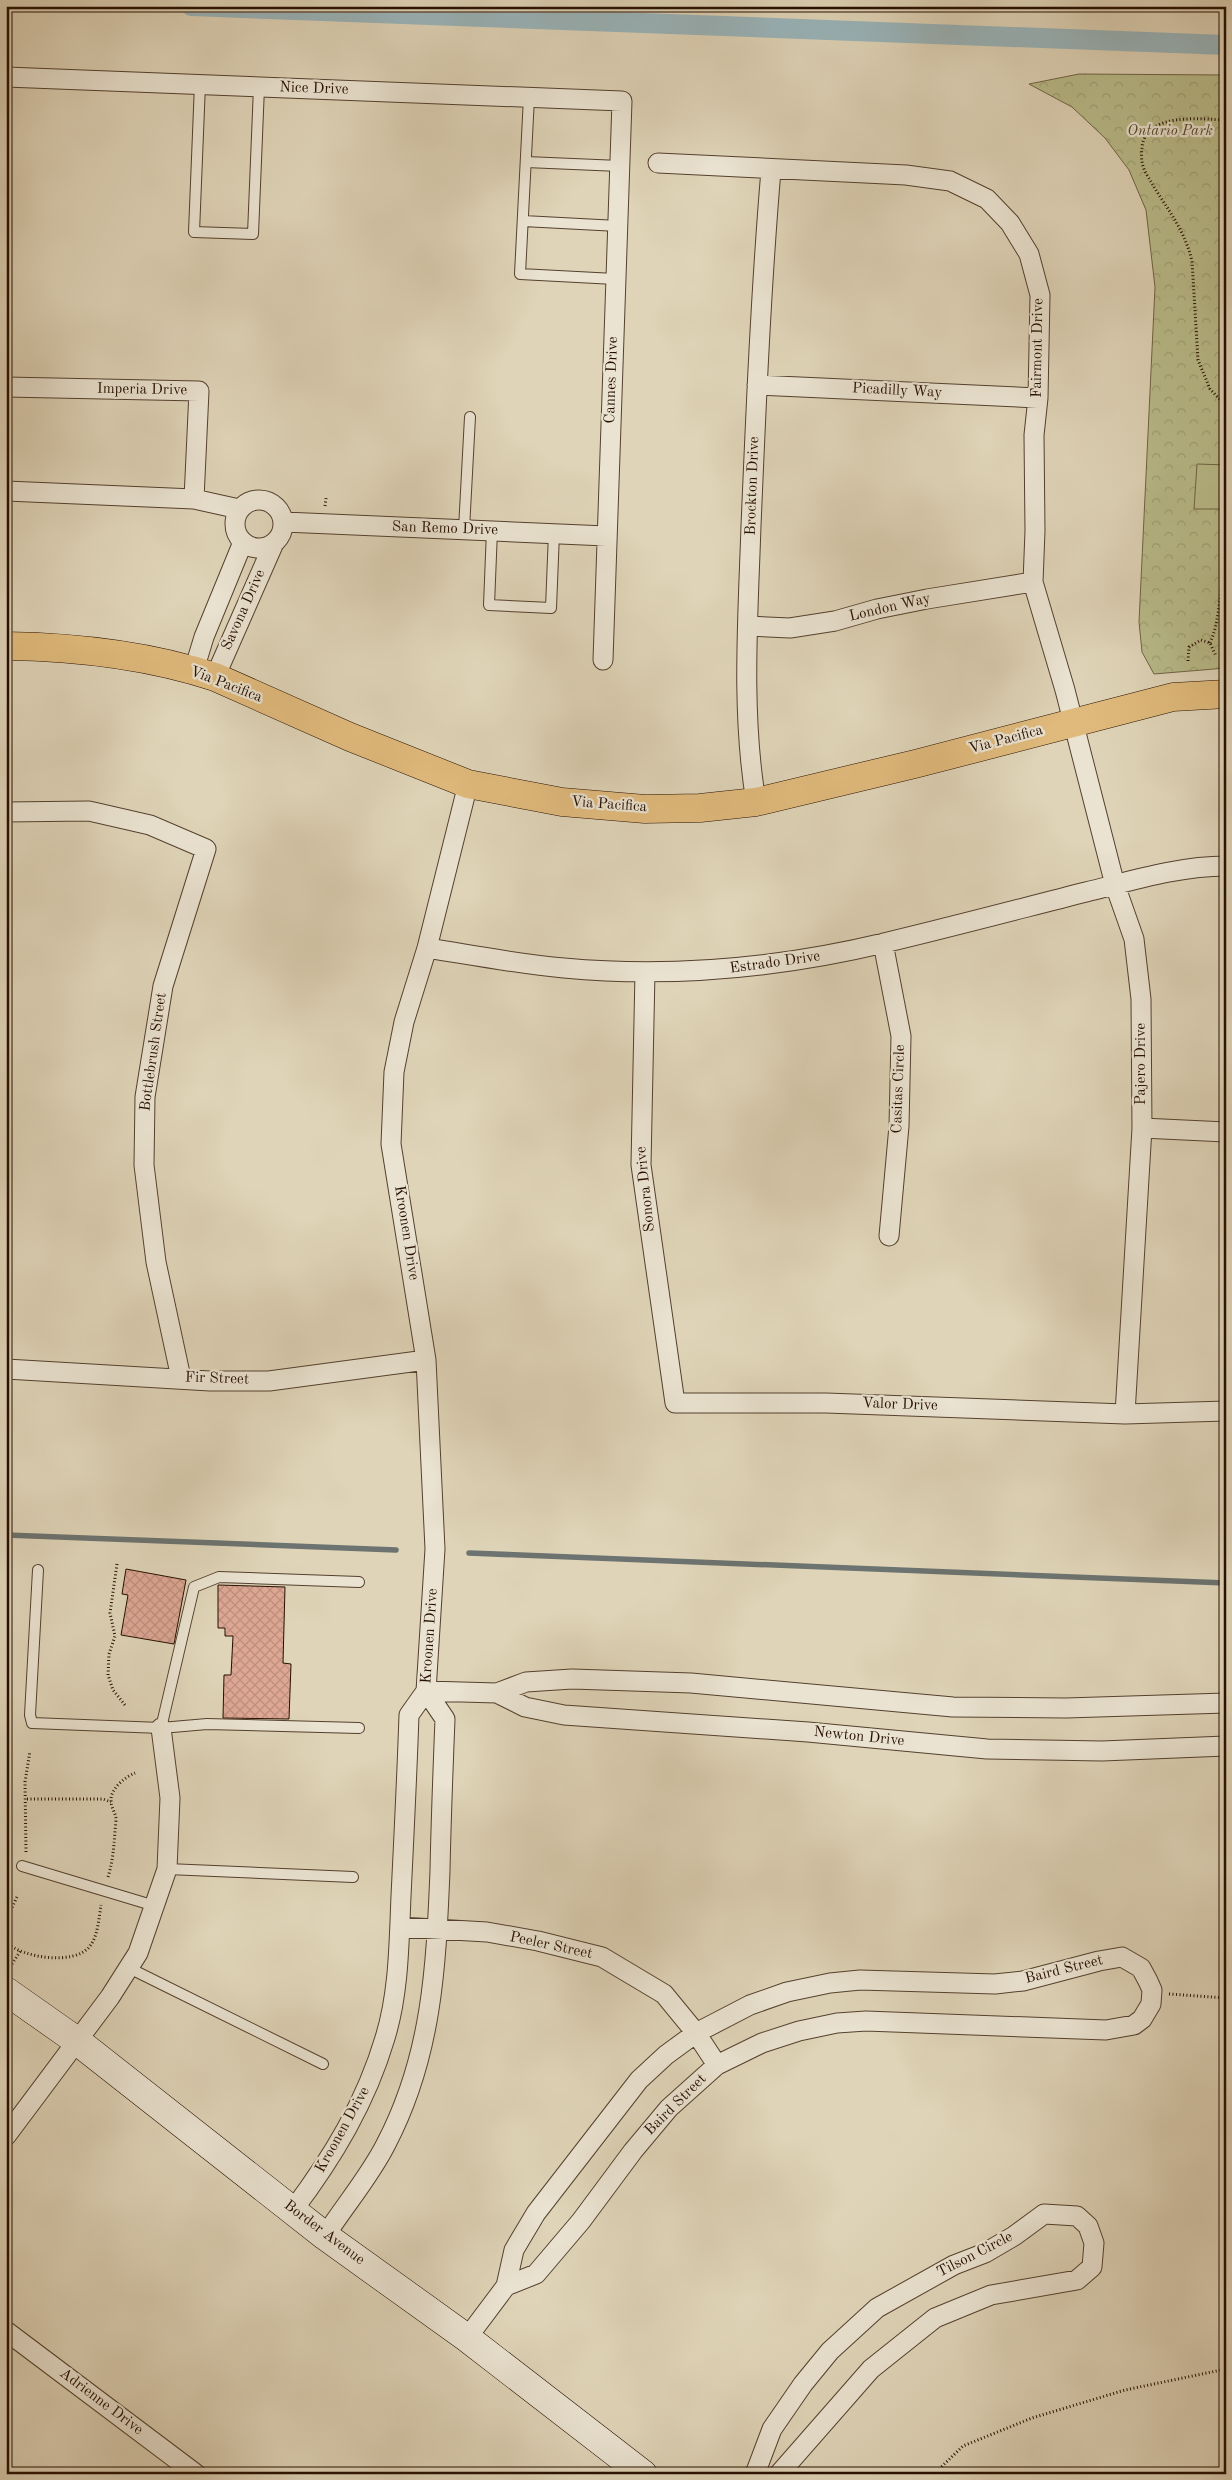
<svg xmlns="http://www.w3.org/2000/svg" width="1232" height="2480" viewBox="0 0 1232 2480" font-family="'Old Standard TT',serif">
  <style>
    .park { fill: url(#park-crowns); stroke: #706545 }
    .garden { fill: #b9bb8a; stroke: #706545 }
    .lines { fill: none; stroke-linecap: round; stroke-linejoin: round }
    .stream { stroke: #6c7370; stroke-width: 5.5 }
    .canal { stroke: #9ab5bb; stroke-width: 20 }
    .building { fill: url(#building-cross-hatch); stroke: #260f00 }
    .lane-casing { stroke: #54402e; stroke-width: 12 }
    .street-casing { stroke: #54402e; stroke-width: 21 }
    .secondary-casing { stroke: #260f00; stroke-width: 29 }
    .primary-casing { stroke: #260f00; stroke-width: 29 }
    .path { stroke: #260f00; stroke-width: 3; stroke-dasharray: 1 2.5; stroke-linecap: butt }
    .lane { stroke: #eae3d1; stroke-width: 10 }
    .street { stroke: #eae3d1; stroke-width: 19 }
    .secondary { stroke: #eae3d1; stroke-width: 28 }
    .primary { stroke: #e0ba7c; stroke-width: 28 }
    .labels { text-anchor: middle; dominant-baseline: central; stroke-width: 4.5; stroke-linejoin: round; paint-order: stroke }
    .street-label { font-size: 15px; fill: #260f00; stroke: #eae3d1 }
    .park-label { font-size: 15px; font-style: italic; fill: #594b30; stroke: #eae3d1 }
  </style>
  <defs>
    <pattern id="park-crowns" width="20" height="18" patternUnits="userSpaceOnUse" patternTransform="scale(1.25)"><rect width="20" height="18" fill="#b9bb8a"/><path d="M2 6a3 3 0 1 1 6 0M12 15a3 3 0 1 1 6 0" fill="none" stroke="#9fa075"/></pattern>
    <pattern id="building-cross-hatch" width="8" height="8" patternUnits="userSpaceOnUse" patternTransform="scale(1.25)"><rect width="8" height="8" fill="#dda794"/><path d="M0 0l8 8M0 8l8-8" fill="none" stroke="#be8f7e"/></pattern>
  </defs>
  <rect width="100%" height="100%" fill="#dfd4b8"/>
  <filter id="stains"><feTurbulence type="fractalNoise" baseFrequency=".004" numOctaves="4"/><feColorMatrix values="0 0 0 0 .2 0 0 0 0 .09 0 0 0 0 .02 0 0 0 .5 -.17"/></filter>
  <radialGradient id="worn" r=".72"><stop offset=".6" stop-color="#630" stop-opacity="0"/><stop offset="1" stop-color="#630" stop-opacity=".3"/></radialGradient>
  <path class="park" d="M 1079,74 L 1226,75 L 1226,668 L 1154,674 L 1142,652 L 1139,622 L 1155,287 L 1146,210 L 1129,170 L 1105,138 L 1072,107 L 1029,84 Z"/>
  <path class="garden" d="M 1197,464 L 1226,465 L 1226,509 L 1194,509 Z"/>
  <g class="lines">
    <path class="stream" d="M 6,1535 L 396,1550
      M 469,1553 L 1226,1583"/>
    <path class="canal" d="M 191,6 L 1226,45"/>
  </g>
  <path class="building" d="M 126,1569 L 186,1580 L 174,1644 L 121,1635 L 128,1595 L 122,1594 Z
    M 218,1585 L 285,1587 L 283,1663 L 291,1664 L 289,1719 L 223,1718 L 224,1675 L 231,1675 L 233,1636 L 225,1636 L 225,1628 L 218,1628 Z"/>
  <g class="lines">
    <defs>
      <path id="lane" d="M 200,84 L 194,232 L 253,234 L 259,87
        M 529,97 L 520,274 L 615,279
        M 526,162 L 620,166
        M 523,221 L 618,226
        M 464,529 L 470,417
        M 492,530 L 489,605 L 551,608 L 554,533
        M 38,1570 L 30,1715 L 32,1723 L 161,1728 L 207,1724 L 359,1728
        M 161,1728 L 194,1587 L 219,1577 L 359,1582
        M 22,1866 L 155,1906
        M 167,1869 L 353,1877
        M 129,1968 L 323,2064"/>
      <path id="street" d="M 6,77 L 622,101 L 603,660
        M 658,163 L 906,175 L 950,181 L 987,199 L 1010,223 L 1029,254 L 1040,295 L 1038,398 L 1034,435 L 1035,531 L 1033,582 L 1065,690 L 1115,885 L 1134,939 L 1141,999 L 1142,1128 L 1125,1414
        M 757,385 L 1038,398
        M 6,387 L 199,391 L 194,499
        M 6,491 L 194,499 L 239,509
        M235 524a24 24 0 1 1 48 0a24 24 0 1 1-48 0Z
        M 284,522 L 606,536
        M 748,626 L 790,628 L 835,621 L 877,609 L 927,599 L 1033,582
        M 194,670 L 204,637 L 243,542
        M 215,677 L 274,543
        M 756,802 C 741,711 748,618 751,526 C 756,407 761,289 771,170
        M 6,812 L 89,811 L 150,825 L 206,849 L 163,986 L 145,1097 L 144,1165 L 156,1262 L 181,1378
        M 883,943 L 901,1036 L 899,1126 L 889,1236
        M 427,948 C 472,955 518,964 564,968 C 672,978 779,968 884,943 C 951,927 1019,909 1086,892 C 1131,881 1179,866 1226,866
        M 645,972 L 641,1165 L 675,1403 L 826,1403 L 1125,1414 L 1226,1411
        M 1142,1128 L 1226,1132
        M 6,1369 L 210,1381 L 269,1381 L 426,1360
        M 426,1691 L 497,1693 L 526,1682 L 572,1679 L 691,1683 L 953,1707 L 1066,1708 L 1226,1703
        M 497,1693 L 525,1707 L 564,1715 L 808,1732 L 987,1749 L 1102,1751 L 1226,1746
        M 400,1927 L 487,1932 L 538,1941 L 602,1957 L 664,1994 L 696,2033 L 717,2065
        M 6,2136 L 110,1997 L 138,1953 L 167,1869 L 170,1798 L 161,1728
        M 293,2210 C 333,2157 366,2102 385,2038 C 399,1993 399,1943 401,1896 C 404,1835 407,1775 409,1715 L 426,1691 L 435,1549 L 426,1360 L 391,1144 L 394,1072 L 404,1022 L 427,948 L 468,784
        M 325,2236 C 345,2205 370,2176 386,2144 C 432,2056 436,1968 440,1871 C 441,1820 443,1769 445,1719 L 426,1691
        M 6,2331 L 196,2474
        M 467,2338 L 506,2286 L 514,2250 L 536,2213 L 639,2080 L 666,2055 L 696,2033 L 750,2005 L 787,1992 L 830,1983 L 860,1980 L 995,1984 L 1023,1981 L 1099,1961 L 1122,1957 L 1141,1968 L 1148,1981 L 1152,1990 L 1151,2004 L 1142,2019 L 1134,2025 L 1106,2030 L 866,2021 L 837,2023 L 799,2031 L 762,2043 L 717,2065 L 669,2108 L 633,2151 L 581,2221 L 536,2274 L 506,2286
        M 755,2474 L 772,2429 L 803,2384 L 830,2351 L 877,2308 L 954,2265 L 985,2253 L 1014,2236 L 1044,2214 L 1077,2216 L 1088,2226 L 1094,2243 L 1092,2267 L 1077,2280 L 991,2295 L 935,2318 L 871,2369 L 779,2474"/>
      <path id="secondary" d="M 6,1991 L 77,2041 L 325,2236 L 467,2338 L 643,2474"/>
      <path id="primary" d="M 6,646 C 77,647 148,655 215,677 L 350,737 L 468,784 L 562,802 L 645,809 L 700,808 L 756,802 L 915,764 L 1173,697 L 1226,694"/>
    </defs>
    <use href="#lane" class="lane-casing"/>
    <use href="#street" class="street-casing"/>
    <use href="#secondary" class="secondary-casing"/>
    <use href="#primary" class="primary-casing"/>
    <path class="path" d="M 1226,120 C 1201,119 1146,112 1142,147 C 1141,155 1141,165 1146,173 C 1163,205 1183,224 1192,261 L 1198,360 L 1210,389 L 1226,406
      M 325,506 L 326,498
      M 1210,643 C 1221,619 1218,592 1226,566
      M 1188,661 L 1189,647 L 1201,640 L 1210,643 L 1216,656
      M 117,1564 L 110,1613 L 115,1636 L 109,1654 L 108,1675 L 113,1690 L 125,1705
      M 27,1799 L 103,1799 L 111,1802
      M 26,1852 L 25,1782 L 30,1751
      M 108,1877 C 114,1858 114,1840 116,1820 C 116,1813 111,1808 111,1801 C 110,1789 125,1777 135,1773
      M 6,1920 L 17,1897
      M 6,1942 C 22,1958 75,1966 90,1946 C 98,1936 99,1917 101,1905
      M 12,1964 L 21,1950
      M 1169,1994 L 1226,1998
      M 934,2474 L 963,2446 L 1032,2418 L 1125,2390 L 1226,2369"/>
    <use href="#lane" class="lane"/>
    <use href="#street" class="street"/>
    <use href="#secondary" class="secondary"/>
    <use href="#primary" class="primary"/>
  </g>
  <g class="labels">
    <g class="street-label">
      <text transform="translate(314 89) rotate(2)">Nice Drive</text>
      <text transform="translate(1038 348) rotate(-89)">Fairmont Drive</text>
      <text transform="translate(612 380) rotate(-88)">Cannes Drive</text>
      <text transform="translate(142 390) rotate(1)">Imperia Drive</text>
      <text transform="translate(897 391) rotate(3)">Picadilly Way</text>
      <text transform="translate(753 486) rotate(-88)">Brockton Drive</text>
      <text transform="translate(445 529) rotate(2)">San Remo Drive</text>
      <text transform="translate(890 608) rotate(-13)">London Way</text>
      <text transform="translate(244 610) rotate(-66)">Savona Drive</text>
      <text transform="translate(226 685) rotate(21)">Via Pacifica</text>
      <text transform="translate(1006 740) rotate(-15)">Via Pacifica</text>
      <text transform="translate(609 805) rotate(4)">Via Pacifica</text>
      <text transform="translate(775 963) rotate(-8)">Estrado Drive</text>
      <text transform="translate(154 1052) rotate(-82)">Bottlebrush Street</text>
      <text transform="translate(1141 1064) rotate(-90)">Pajero Drive</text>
      <text transform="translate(899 1089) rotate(-88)">Casitas Circle</text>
      <text transform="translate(646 1189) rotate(-96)">Sonora Drive</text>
      <text transform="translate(406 1233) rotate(81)">Kroonen Drive</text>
      <text transform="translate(217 1379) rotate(2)">Fir Street</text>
      <text transform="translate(900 1405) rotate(2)">Valor Drive</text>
      <text transform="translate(430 1636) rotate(-86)">Kroonen Drive</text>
      <text transform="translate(859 1737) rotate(6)">Newton Drive</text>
      <text transform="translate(551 1946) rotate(12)">Peeler Street</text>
      <text transform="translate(1064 1970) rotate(-14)">Baird Street</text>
      <text transform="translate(676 2105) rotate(-45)">Baird Street</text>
      <text transform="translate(343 2130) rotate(-61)">Kroonen Drive</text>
      <text transform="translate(324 2233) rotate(37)">Border Avenue</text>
      <text transform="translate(975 2255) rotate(-27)">Tilson Circle</text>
      <text transform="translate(101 2402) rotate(37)">Adrienne Drive</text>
    </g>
    <g class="park-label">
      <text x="1170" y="131">Ontario Park</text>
    </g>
  </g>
  <rect width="1232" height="2480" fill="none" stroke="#dfd4b8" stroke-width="25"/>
  <rect x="8" y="8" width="1217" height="2465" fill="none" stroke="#260f00" stroke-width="2.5"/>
  <rect x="12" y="12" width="1207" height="2455" fill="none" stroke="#260f00"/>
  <rect width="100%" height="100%" filter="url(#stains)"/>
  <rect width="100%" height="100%" fill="url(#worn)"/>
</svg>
